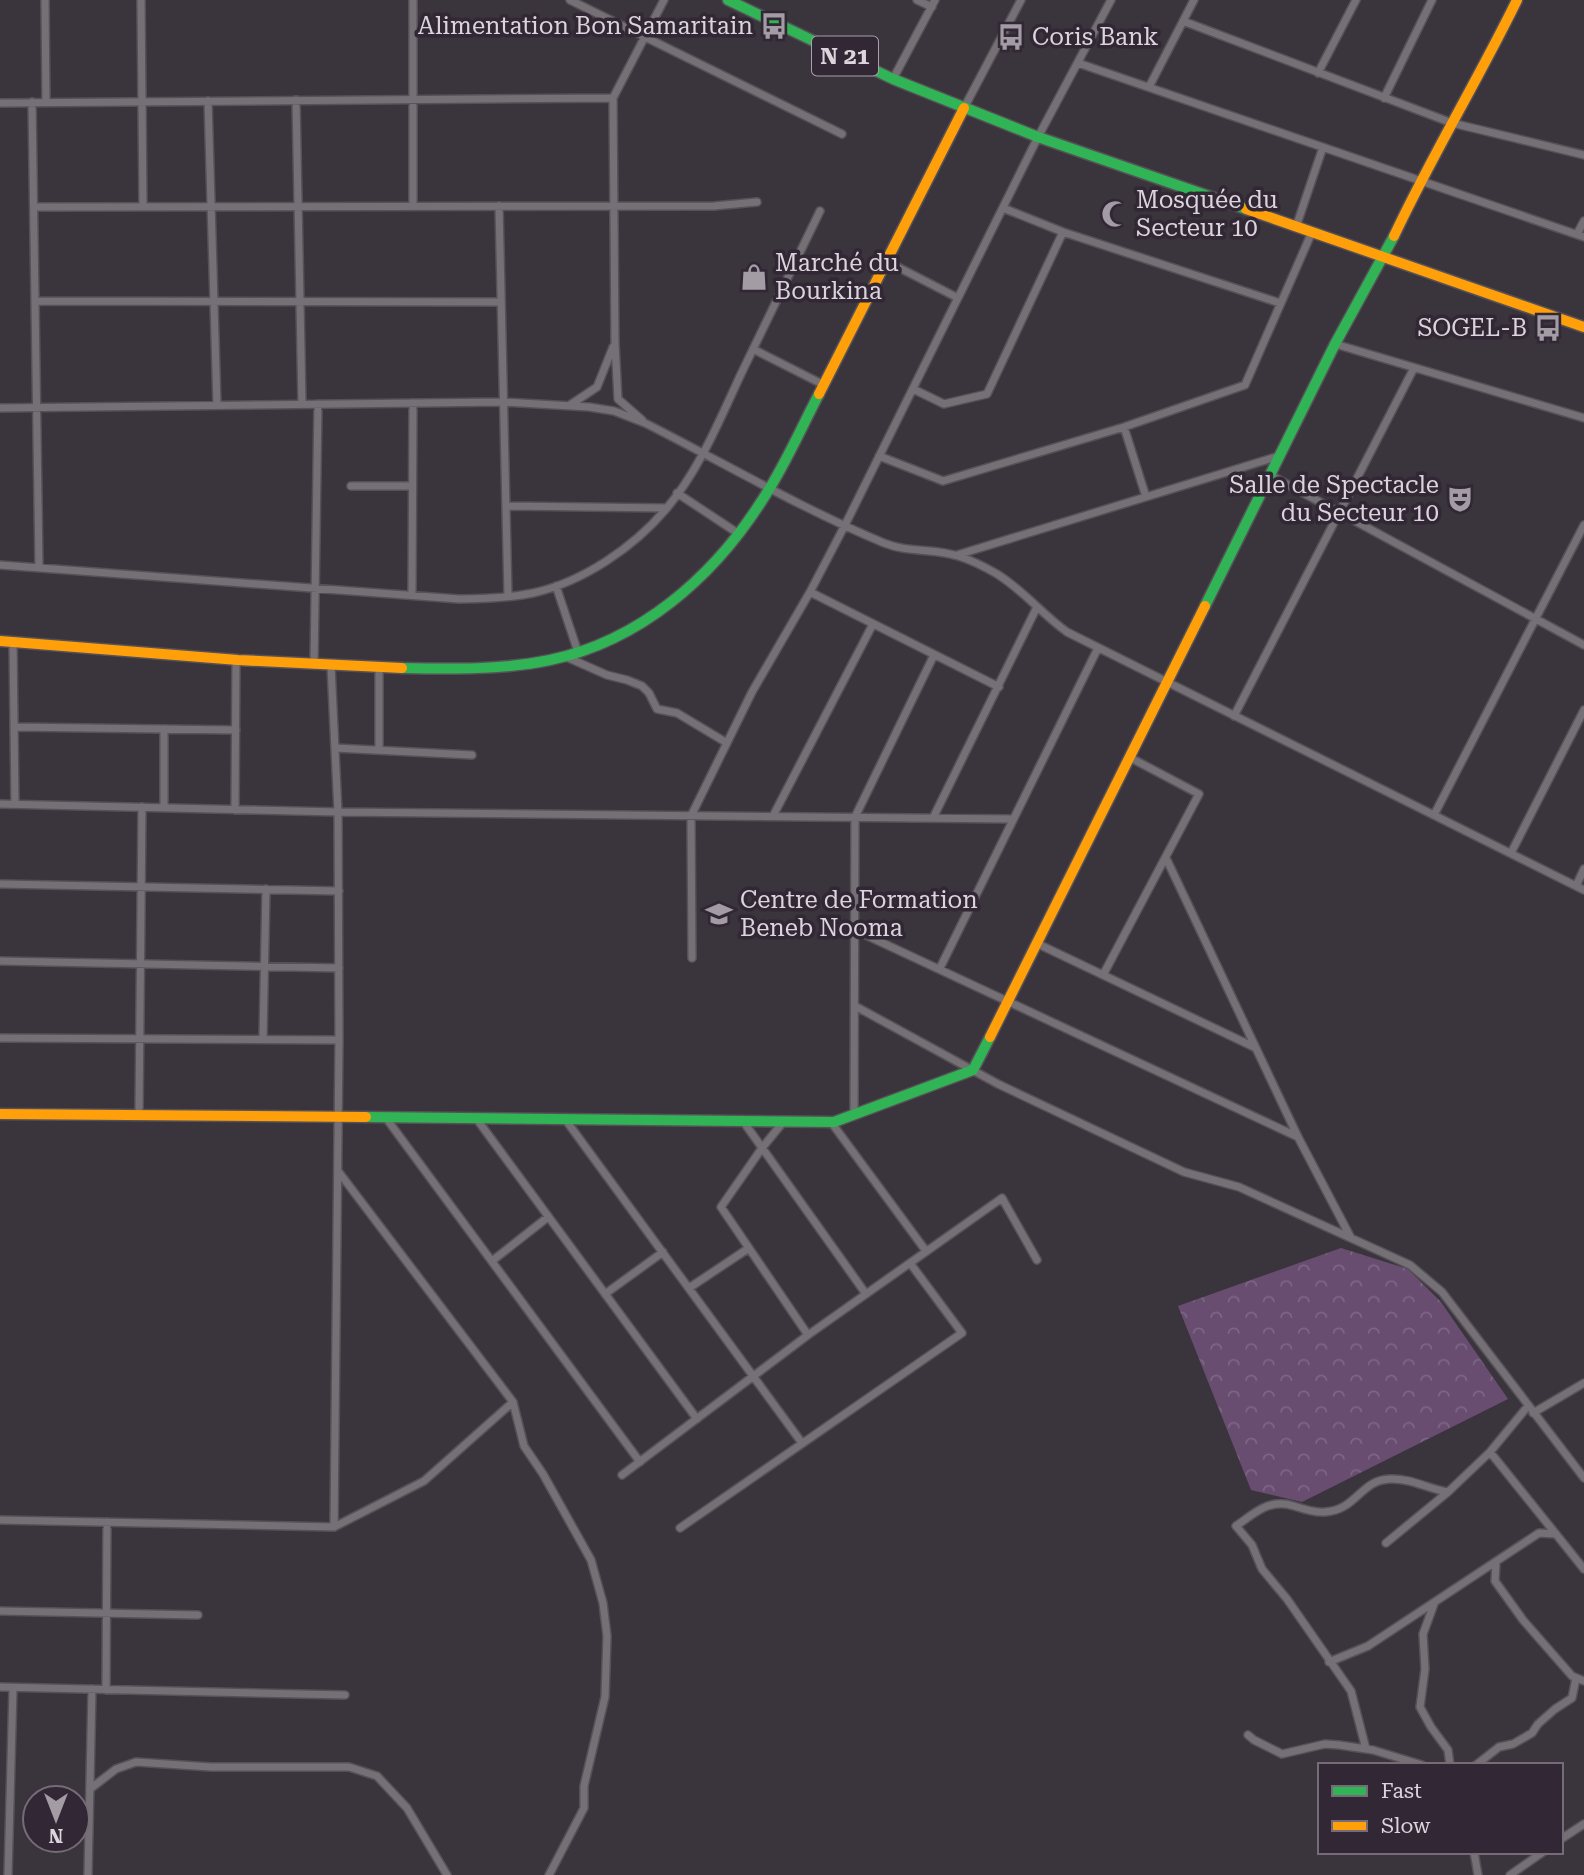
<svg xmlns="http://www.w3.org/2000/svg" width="1584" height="1875" viewBox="0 0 1584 1875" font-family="'Roboto Serif',serif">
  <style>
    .forest { fill: url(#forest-crowns) }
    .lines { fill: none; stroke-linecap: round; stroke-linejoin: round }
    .street-casing { stroke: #565157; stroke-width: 10 }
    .fast-casing { stroke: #565157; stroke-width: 13 }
    .slow-casing { stroke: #565157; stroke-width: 13 }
    .street { stroke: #747075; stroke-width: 7 }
    .fast { stroke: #30b455; stroke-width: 10 }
    .slow { stroke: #ff9f0a; stroke-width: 10 }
    .labels { text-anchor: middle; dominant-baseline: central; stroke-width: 7; stroke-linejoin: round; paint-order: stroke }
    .shield { fill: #312735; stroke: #a8a0ab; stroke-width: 2 }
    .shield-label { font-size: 23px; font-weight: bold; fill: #dbd4dd }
    .poi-label { font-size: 24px; fill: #dbd4dd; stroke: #312735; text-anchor: start }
  </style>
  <defs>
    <pattern id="forest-crowns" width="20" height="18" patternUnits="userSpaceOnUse" patternTransform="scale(1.75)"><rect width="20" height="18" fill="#684d71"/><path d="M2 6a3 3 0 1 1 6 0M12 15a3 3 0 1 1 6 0" fill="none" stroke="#7d6685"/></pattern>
  </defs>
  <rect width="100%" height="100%" fill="#3a343c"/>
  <path class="forest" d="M 1341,1248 L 1408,1269 L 1441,1302 L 1508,1399 L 1302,1502 L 1251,1490 L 1178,1306 Z"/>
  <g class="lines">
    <defs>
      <path id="street" d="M 45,0 L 46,102
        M 141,0 L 143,207
        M 413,0 L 413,206
        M 570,0 L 842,134
        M 917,0 L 932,7
        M 1183,21 L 1452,123 L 1584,155
        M 1078,63 L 1584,237
        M 1318,73 L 1356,0
        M 893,79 L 935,0
        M 1149,87 L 1194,0
        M 1384,98 L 1432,0
        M 296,100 L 302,404
        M 208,101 L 217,405
        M 32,102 L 39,567
        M 0,103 L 613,98
        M 964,108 L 1021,0
        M 499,206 L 508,596
        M 34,207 L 714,206 L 757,202
        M 1003,208 L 1063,232 L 1280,303
        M 1296,227 L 1323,147
        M 1577,234 L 1584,221
        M 888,262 L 958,298
        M 35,301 L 501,302
        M 1335,344 L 1584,418
        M 753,349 L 824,385
        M 913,389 L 944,404 L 987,394 L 1063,232
        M 570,405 L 597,387 L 613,347
        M 0,408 L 503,402 L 589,407 L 614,411 L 645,423 C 724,463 802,509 884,543 C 908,553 934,548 958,556 C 971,560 985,567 997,574 C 1023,590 1042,614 1067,632 L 1584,890
        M 642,420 L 618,399 L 615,343 L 613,98 L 664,0
        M 1124,427 L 1146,497
        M 879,456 L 943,481 L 1124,427 L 1245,385 L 1312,232
        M 1270,475 L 1584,645
        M 351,486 L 412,486
        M 677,493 L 739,534
        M 506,506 L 667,508
        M 957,555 L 1279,456
        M 0,565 L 459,599 C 484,599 509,598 533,593 C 583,582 634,547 666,509 C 699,471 720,419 741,374 C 767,320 794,265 820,211
        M 556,586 L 578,652
        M 810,592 L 999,687
        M 412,595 L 413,403
        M 13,642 L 15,804
        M 564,656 L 607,675 L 627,680 L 642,686 L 649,693 L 657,709 L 677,713 L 727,743
        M 314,665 L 318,404
        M 331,666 L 338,812 L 339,1040 L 334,1527
        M 379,667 L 379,750
        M 1234,716 L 1414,368
        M 14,727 L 236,730
        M 335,748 L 472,755
        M 0,804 L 338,812 L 1013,819
        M 164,808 L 164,729
        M 235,810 L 236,659
        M 1434,815 L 1584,525
        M 773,816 L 873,624
        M 933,818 L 1037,607
        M 1511,853 L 1584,710
        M 1166,858 L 1298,1137 L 1351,1238
        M 0,884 L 339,891
        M 1576,886 L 1584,869
        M 855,930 L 1298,1137
        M 1036,943 L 1256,1048
        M 692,958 L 691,816 L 752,692 L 810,592 L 845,525 L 1038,137 L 1111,0
        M 0,961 L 339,968
        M 940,968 L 1098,648
        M 1103,975 L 1199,794 L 1129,757
        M 855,1006 L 998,1084 L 1184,1172 L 1239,1187 L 1410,1265 L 1442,1292 L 1584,1478
        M 0,1038 L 339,1040
        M 263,1039 L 266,889
        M 139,1114 L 142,807
        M 854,1114 L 855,817 L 934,655
        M 386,1118 L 640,1462
        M 476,1118 L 697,1419
        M 565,1119 L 802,1443
        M 743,1121 L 866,1294
        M 784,1121 L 762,1148 L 721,1207 L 808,1335
        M 831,1122 L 926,1251
        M 338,1171 L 513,1402 L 524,1446 L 543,1474 L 591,1560 L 603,1603 L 607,1636 L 605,1697 L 584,1786 L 584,1808 L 549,1875
        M 492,1261 L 548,1217
        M 689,1288 L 749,1248
        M 605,1294 L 663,1252
        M 1533,1413 L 1584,1383
        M 1490,1452 L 1584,1569
        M 622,1475 L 808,1335 L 1002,1198 L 1037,1260
        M 0,1520 L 334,1527 L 424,1481 L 513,1402
        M 680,1528 L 962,1333 L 910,1263
        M 1386,1543 L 1448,1492 L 1490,1452 L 1528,1406
        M 1496,1563 L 1495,1581 L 1523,1620 L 1572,1676 L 1584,1681
        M 1434,1604 L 1423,1634 L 1425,1669 L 1420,1707 L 1431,1727 L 1448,1750 L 1450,1765
        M 0,1611 L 198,1615
        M 1329,1662 L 1368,1646 L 1539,1533 L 1556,1534
        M 0,1687 L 345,1695
        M 106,1690 L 107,1522
        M 1248,1735 L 1254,1740 L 1282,1754 L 1325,1744 L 1339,1745 L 1373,1750 L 1422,1765
        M 1366,1749 L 1351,1691 L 1287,1599 L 1262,1569 L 1252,1545 L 1236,1526 C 1255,1513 1269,1498 1294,1506 C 1303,1509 1315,1513 1325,1512 C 1357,1510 1360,1480 1390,1479 C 1411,1478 1428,1489 1448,1492
        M 1476,1765 L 1499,1747 L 1513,1744 L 1532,1733 L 1538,1724 L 1555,1709 L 1572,1698 L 1576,1678
        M 90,1789 L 116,1769 L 136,1762 L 211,1767 L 349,1767 L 377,1776 L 407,1808 L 447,1875
        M 1561,1839 L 1584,1824
        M 1474,1852 L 1478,1875
        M 8,1875 L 13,1688
        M 88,1875 L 92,1689
        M 1510,1875 L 1543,1852"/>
      <path id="fast" d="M 728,0 L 893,79 L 1038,137 L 1246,209
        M 1205,606 L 1335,344 L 1394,236
        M 402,668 C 452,669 502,670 550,660 C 640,641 713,577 761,502 C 784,468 800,430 819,394
        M 366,1117 L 834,1122 L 973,1070 L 990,1037"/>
      <path id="slow" d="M 1246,209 L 1584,327
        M 1394,236 C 1432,155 1478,80 1517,0
        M 819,394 L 964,108
        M 0,641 L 238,660 L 402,668
        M 990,1037 L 1205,606
        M 0,1114 L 366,1117"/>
    </defs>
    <use href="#street" class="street-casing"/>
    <use href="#fast" class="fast-casing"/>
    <use href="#slow" class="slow-casing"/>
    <use href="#street" class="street"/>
    <use href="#fast" class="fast"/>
    <use href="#slow" class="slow"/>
  </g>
  <defs>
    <symbol id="bus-bare" viewBox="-9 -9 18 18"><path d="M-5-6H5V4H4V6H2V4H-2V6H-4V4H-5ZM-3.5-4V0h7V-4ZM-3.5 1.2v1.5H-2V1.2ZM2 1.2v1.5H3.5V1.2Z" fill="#a39ca5" stroke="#312735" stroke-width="2.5" paint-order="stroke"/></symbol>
    <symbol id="mosque-bare" viewBox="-9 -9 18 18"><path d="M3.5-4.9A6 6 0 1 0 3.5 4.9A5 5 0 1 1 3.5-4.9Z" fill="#a39ca5" stroke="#312735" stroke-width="2.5" paint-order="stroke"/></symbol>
    <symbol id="shop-bare" viewBox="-9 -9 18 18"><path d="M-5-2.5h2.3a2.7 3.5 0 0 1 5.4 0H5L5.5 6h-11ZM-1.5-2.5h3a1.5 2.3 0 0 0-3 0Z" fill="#a39ca5" stroke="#312735" stroke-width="2.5" paint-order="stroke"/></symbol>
    <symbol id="theatre-bare" viewBox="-9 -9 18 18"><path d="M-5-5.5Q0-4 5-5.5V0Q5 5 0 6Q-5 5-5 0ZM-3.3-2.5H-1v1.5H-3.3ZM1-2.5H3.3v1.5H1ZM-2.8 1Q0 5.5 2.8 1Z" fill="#a39ca5" stroke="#312735" stroke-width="2.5" paint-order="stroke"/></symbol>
    <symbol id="school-bare" viewBox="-9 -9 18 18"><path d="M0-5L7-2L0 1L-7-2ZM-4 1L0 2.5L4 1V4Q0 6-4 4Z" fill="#a39ca5" stroke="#312735" stroke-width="2.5" paint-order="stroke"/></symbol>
  </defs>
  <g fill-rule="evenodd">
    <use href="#bus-bare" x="755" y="7" width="38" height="38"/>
    <use href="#bus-bare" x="992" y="18" width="38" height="38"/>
    <use href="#mosque-bare" x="1096" y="195" width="38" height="38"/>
    <use href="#shop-bare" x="735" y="258" width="38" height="38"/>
    <use href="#bus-bare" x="1529" y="309" width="38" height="38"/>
    <use href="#theatre-bare" x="1441" y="480" width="38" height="38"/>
    <use href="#school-bare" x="700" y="895" width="38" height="38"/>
  </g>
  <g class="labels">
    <rect class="shield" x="812" y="36.5" width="66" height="39" rx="5"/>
    <g class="shield-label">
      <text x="845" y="56">N 21</text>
    </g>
    <g class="poi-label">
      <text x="753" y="26" text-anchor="end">Alimentation Bon Samaritain</text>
      <text x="1032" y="37">Coris Bank</text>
      <text x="1136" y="200">Mosquée du<tspan x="1136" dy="28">Secteur 10</tspan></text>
      <text x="775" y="263">Marché du<tspan x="775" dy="28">Bourkina</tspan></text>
      <text x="1527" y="328" text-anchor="end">SOGEL-B</text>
      <text x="1439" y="485" text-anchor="end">Salle de Spectacle<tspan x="1439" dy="28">du Secteur 10</tspan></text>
      <text x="740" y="900">Centre de Formation<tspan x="740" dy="28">Beneb Nooma</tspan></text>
    </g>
  </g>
  <rect x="1318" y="1763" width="245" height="91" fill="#312735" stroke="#756c78" stroke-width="2"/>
  <rect x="1332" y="1786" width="35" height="10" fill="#30b455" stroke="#756c78" stroke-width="2"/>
  <text x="1381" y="1798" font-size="21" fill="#dbd4dd">Fast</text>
  <rect x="1332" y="1821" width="35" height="10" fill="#ff9f0a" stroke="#756c78" stroke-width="2"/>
  <text x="1381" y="1833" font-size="21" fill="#dbd4dd">Slow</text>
  <g transform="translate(56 1819) rotate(180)"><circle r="33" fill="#312735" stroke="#756c78" stroke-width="2"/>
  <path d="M0-5L12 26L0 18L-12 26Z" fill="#a39ca5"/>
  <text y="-10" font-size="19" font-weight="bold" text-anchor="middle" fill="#dbd4dd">N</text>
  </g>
</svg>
